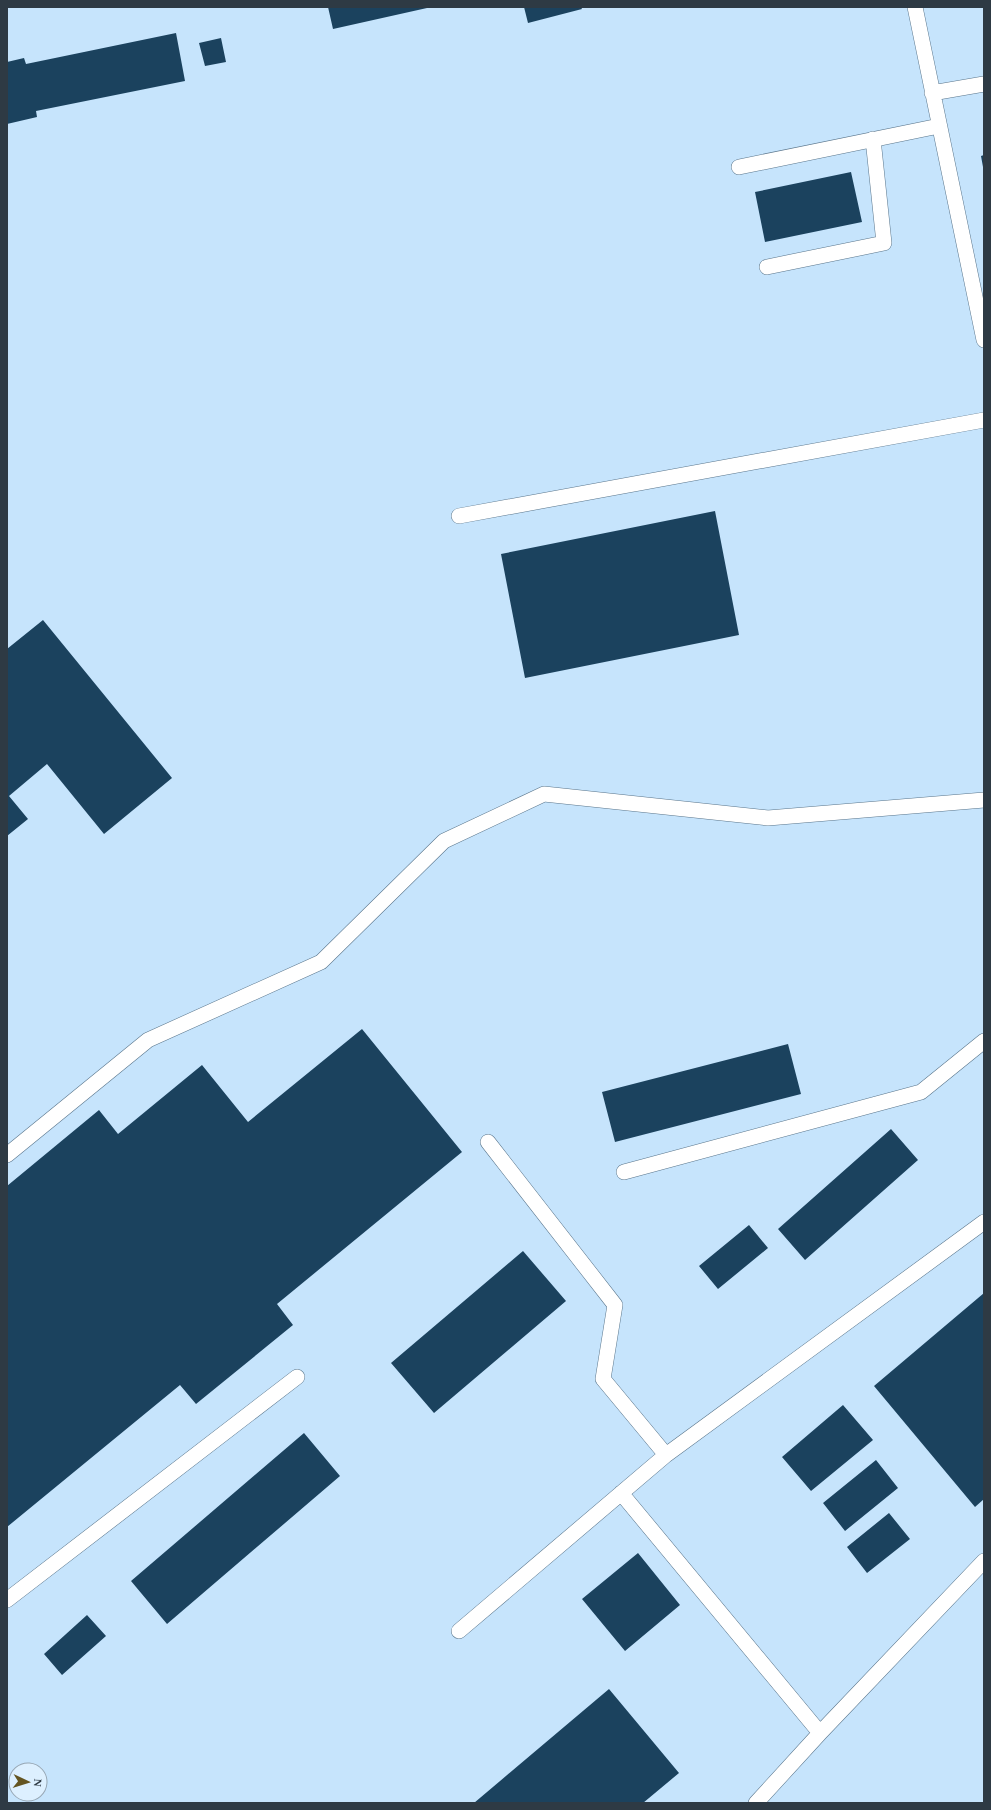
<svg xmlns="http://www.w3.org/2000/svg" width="991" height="1810" viewBox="0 0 991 1810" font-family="Georgia,serif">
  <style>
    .built { fill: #c6e4fc; fill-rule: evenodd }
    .building { fill: #1b425e }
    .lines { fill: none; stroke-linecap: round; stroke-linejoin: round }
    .lane-casing { stroke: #59758b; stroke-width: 16 }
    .lane { stroke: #fff; stroke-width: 15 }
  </style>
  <rect width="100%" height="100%" fill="#ddf0ff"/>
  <path class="built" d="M 7,7 L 984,7 L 984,1803 L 7,1803 ZM 16,1770 L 40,1770 L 40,1794 L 16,1794 Z"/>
  <path class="building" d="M 328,7 L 427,7 L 427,8 L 333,29 Z
    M 524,7 L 581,7 L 582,9 L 528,23 Z
    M 176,33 L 185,81 L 36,111 L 37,117 L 7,124 L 7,62 L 24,58 L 26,64 Z
    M 221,38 L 226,62 L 205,66 L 199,43 Z
    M 984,155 L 984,167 L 983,167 L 981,156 Z
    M 851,172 L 862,222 L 765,242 L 755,192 Z
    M 715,511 L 739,635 L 525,678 L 501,554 Z
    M 43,620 L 172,778 L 104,834 L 47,764 L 9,796 L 28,819 L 7,836 L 7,649 Z
    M 362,1029 L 462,1152 L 277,1304 L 293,1325 L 196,1404 L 180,1385 L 7,1527 L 7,1186 L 99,1110 L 118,1134 L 202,1065 L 248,1122 Z
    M 788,1044 L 801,1094 L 615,1142 L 602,1092 Z
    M 891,1129 L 918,1160 L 805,1260 L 778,1229 Z
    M 749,1225 L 768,1248 L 718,1289 L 699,1266 Z
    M 523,1251 L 566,1301 L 434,1413 L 391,1363 Z
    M 984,1293 L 984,1499 L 975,1507 L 874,1386 Z
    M 843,1405 L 873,1440 L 811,1491 L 782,1457 Z
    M 304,1433 L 340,1476 L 167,1624 L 131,1581 Z
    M 876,1460 L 898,1488 L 845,1531 L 823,1503 Z
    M 889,1513 L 910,1539 L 867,1573 L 847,1547 Z
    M 638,1553 L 680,1605 L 625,1651 L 582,1599 Z
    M 87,1615 L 106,1636 L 62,1675 L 44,1654 Z
    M 609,1689 L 679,1773 L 643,1803 L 474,1803 Z"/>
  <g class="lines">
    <defs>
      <path id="lane" d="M 915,7 L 984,340
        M 932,93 L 984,84
        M 739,167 L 939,126
        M 767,267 L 884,243 L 873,139
        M 459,516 L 984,420
        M 488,1142 L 615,1305 L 603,1379 L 666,1455
        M 7,1155 L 148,1040 L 321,962 L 444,841 L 544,794 L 768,818 L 984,800
        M 624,1172 L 921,1092 L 984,1041
        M 621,1493 L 820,1733
        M 7,1600 L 297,1377
        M 459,1631 L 666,1455 L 984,1222
        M 756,1803 L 820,1733 L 984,1561"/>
    </defs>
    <use href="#lane" class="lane-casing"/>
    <use href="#lane" class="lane"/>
  </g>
  <rect width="991" height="1810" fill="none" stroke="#2e3a44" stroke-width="16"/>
  <g transform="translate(28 1782) rotate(94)"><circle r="19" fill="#ddf0ff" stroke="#97a7b4"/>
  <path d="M0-3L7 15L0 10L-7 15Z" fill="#645522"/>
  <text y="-6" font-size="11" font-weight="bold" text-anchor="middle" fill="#2e3a44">N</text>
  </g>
</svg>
